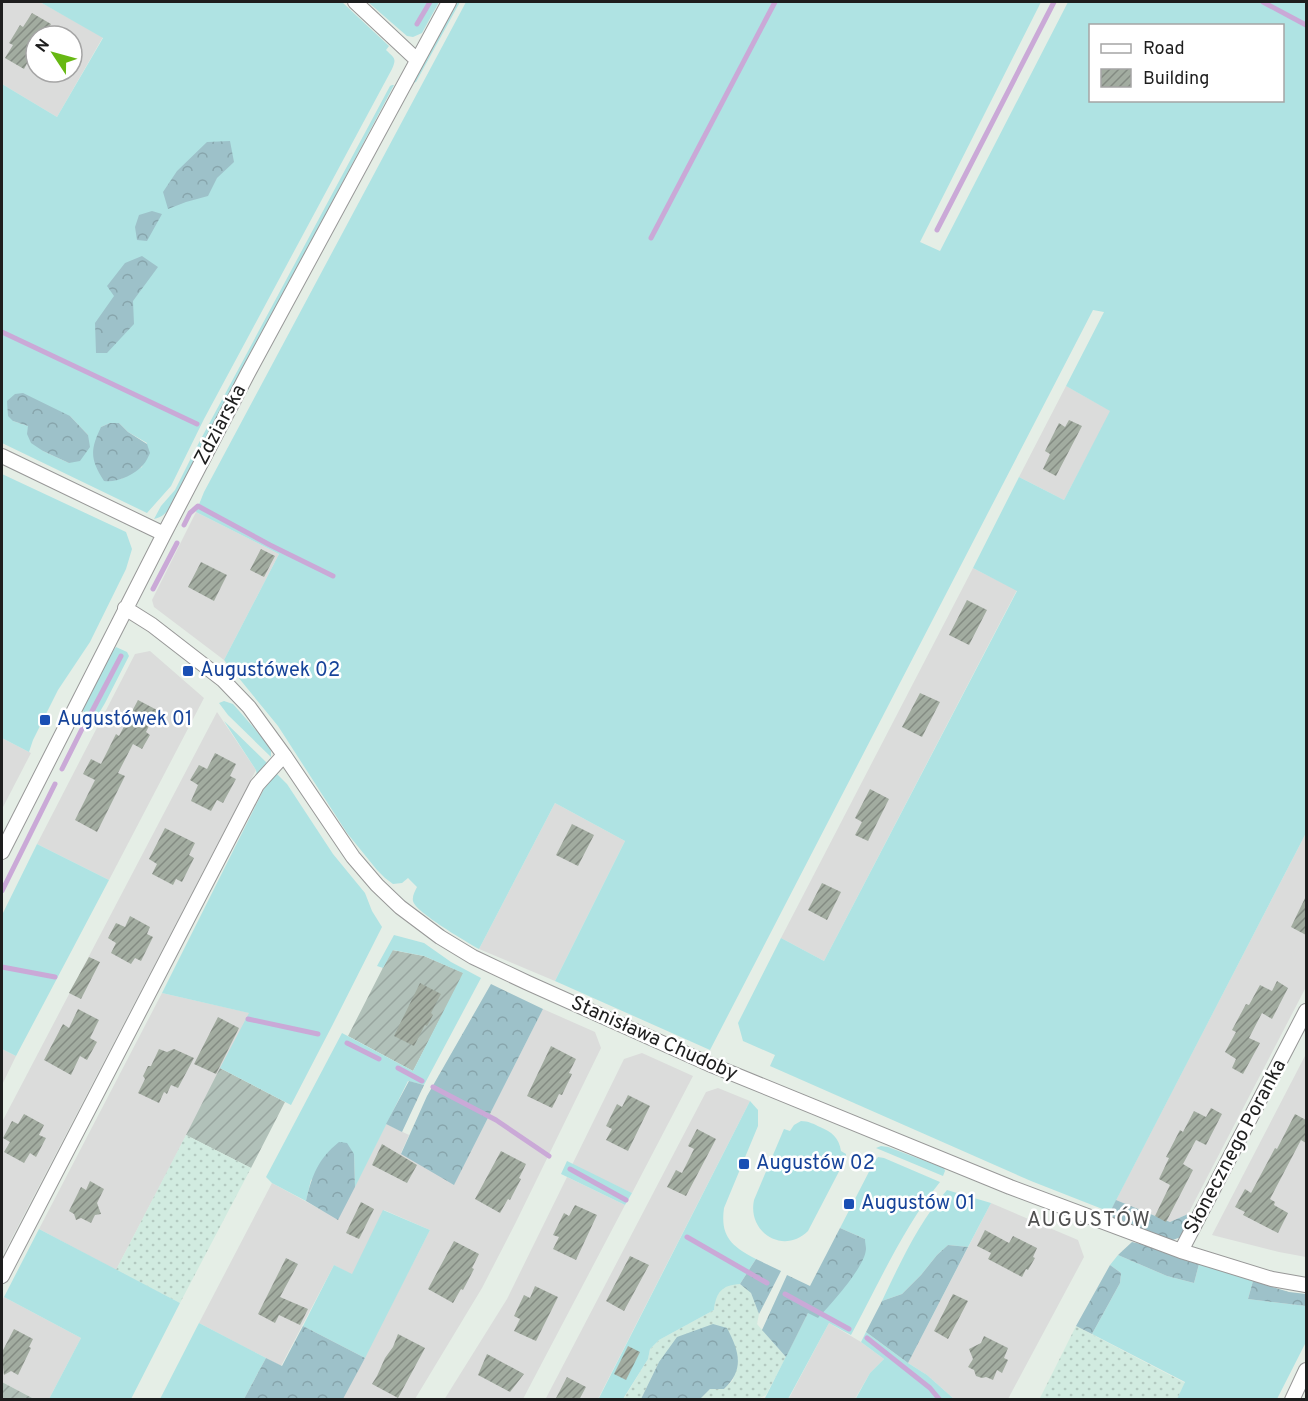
<svg xmlns="http://www.w3.org/2000/svg" width="1308" height="1401" viewBox="0 0 1308 1401" font-family="Overpass,sans-serif">
  <style>
    .residential { fill: #dbdcdb; fill-rule: evenodd }
    .construction { fill: url(#construction-furrows) }
    .farmland { fill: url(#farmland-dots) }
    .grass { fill: #afe3e3; fill-rule: evenodd }
    .forest { fill: url(#forest-crowns) }
    .lines { fill: none; stroke-linecap: round; stroke-linejoin: round }
    .stream { stroke: #caa9d7; stroke-width: 5 }
    .building { fill: url(#building-hatch) }
    .minor-casing { stroke: #989898; stroke-width: 16 }
    .minor { stroke: #fff; stroke-width: 14 }
    .transit-dot { fill: #1a4fb4; stroke: #fff; stroke-width: 2 }
    .labels { text-anchor: middle; dominant-baseline: central; stroke-width: 5; stroke-linejoin: round; paint-order: stroke }
    .street-label { font-size: 20px; fill: #1e1e1e; stroke: #fff }
    .transit-label { font-size: 20px; fill: #164399; stroke: #fff; text-anchor: start }
    .neighbourhood-label { font-size: 21px; letter-spacing: 1.5px; fill: #515151; stroke: #fff }
  </style>
  <defs>
    <pattern id="construction-furrows" width="10" height="10" patternUnits="userSpaceOnUse" patternTransform="scale(1.5)"><rect width="10" height="10" fill="#b1c1b9"/><path d="M-1 1l2-2M0 10L10 0M9 11l2-2" fill="none" stroke="#98a59f"/></pattern>
    <pattern id="farmland-dots" width="8" height="8" patternUnits="userSpaceOnUse" patternTransform="scale(1.5)"><rect width="8" height="8" fill="#d1ebe0"/><path d="M2 2h.1M6 6h.1" fill="none" stroke="#b3c9c0" stroke-width="1.8" stroke-linecap="round"/></pattern>
    <pattern id="forest-crowns" width="20" height="18" patternUnits="userSpaceOnUse" patternTransform="scale(1.5)"><rect width="20" height="18" fill="#9dc1c9"/><path d="M2 6a3 3 0 1 1 6 0M12 15a3 3 0 1 1 6 0" fill="none" stroke="#87a5ac"/></pattern>
    <pattern id="building-hatch" width="6" height="6" patternUnits="userSpaceOnUse" patternTransform="scale(1.5)"><rect width="6" height="6" fill="#a2aca0"/><path d="M-1 1l2-2M0 6l6-6M5 7l2-2" fill="none" stroke="#838b82"/></pattern>
  </defs>
  <rect width="100%" height="100%" fill="#e5eee6"/>
  <path class="residential" d="M 3,2 L 40,2 L 103,37 L 57,117 L 2,84 L 2,4 ZM 36,36 L 72,36 L 72,72 L 36,72 Z
    M 1066,386 L 1111,411 L 1064,500 L 1019,477 Z
    M 196,512 L 279,554 L 224,660 L 154,607 L 152,600 Z
    M 973,568 L 1017,590 L 824,961 L 781,938 Z
    M 150,651 L 204,698 L 109,880 L 37,844 L 135,654 Z
    M 217,712 L 256,770 L 2,1257 L 2,1122 Z
    M 2,738 L 31,753 L 2,809 Z
    M 555,803 L 625,841 L 555,981 L 479,949 Z
    M 1306,833 L 1306,987 L 1188,1214 L 1170,1222 L 1116,1200 Z
    M 162,993 L 250,1013 L 116,1270 L 39,1229 Z
    M 543,1009 L 595,1032 L 601,1048 L 515,1224 L 482,1288 L 415,1399 L 343,1399 L 430,1230 L 384,1210 L 352,1275 L 334,1265 L 281,1366 L 199,1323 L 272,1183 L 338,1219 L 386,1124 L 409,1135 L 401,1153 L 454,1184 Z
    M 2,1049 L 16,1056 L 2,1085 Z
    M 642,1053 L 693,1076 L 632,1193 L 572,1165 L 624,1059 Z
    M 1306,1054 L 1306,1257 L 1279,1252 L 1212,1235 Z
    M 718,1088 L 750,1101 L 598,1399 L 545,1400 L 706,1092 Z
    M 567,1177 L 625,1205 L 523,1399 L 444,1400 L 507,1299 Z
    M 991,1203 L 1078,1240 L 1084,1257 L 1008,1399 L 954,1399 L 927,1375 L 908,1363 Z
    M 4,1297 L 81,1338 L 49,1399 L 34,1399 L 2,1382 L 2,1301 Z
    M 829,1323 L 861,1342 L 884,1359 L 870,1373 L 855,1399 L 788,1400 Z"/>
  <path class="construction" d="M 392,950 L 424,956 L 464,973 L 413,1071 L 348,1036 Z
    M 220,1068 L 285,1102 L 251,1168 L 186,1135 Z
    M 2,1382 L 34,1399 L 2,1399 Z"/>
  <path class="farmland" d="M 186,1135 L 251,1168 L 180,1303 L 116,1270 Z
    M 730,1284 L 740,1284 L 751,1293 L 759,1314 L 757,1324 L 786,1357 L 766,1395 L 757,1399 L 700,1399 L 710,1389 L 724,1389 L 733,1380 L 738,1358 L 659,1362 L 641,1399 L 623,1400 L 648,1359 L 650,1349 L 659,1340 L 714,1310 L 715,1299 L 722,1288 Z
    M 1076,1326 L 1185,1383 L 1177,1399 L 1039,1400 Z"/>
  <path class="grass" d="M 40,2 L 342,2 L 389,46 L 386,50 C 394,58 397,58 392,69 L 204,419 L 171,486 L 147,513 L 2,443 L 2,84 L 57,117 L 103,38 ZM 70,416 L 88,435 L 69,463 L 43,451 L 28,426 L 13,421 ZM 110,423 L 119,423 L 128,432 L 147,443 L 142,467 L 121,479 L 101,427 Z
    M 368,2 L 439,2 L 422,33 L 413,37 L 407,36 L 400,30 Z
    M 455,2 L 460,2 L 416,82 L 413,83 L 412,82 Z
    M 466,2 L 1041,2 L 920,242 L 940,251 L 1068,2 L 1306,2 L 1306,833 L 1110,1212 L 1031,1181 L 770,1066 L 775,1055 L 743,1041 L 738,1023 L 781,938 L 824,961 L 1017,591 L 973,568 L 1019,477 L 1064,500 L 1110,411 L 1066,386 L 1104,312 L 1093,310 L 710,1050 L 555,981 L 625,841 L 555,803 L 479,949 C 467,942 415,912 413,901 C 412,896 415,891 417,887 L 408,878 L 402,883 L 393,884 L 385,878 L 377,870 L 347,833 L 278,726 L 224,660 L 279,554 L 196,512 L 204,492 ZM 1090,26 L 1282,26 L 1282,100 L 1090,100 Z
    M 392,85 L 394,85 L 171,506 C 166,513 163,517 154,519 L 161,506 L 175,490 L 195,450 L 390,86 Z
    M 2,474 L 126,532 L 132,549 L 126,569 L 90,642 L 58,690 L 33,740 L 29,752 L 2,738 Z
    M 116,647 L 127,652 L 129,656 L 105,703 L 95,720 L 86,715 L 82,709 L 110,655 Z
    M 224,701 L 233,704 L 268,744 L 271,751 L 271,757 L 228,715 L 219,703 Z
    M 224,721 L 267,763 L 257,775 L 256,770 Z
    M 277,774 L 287,784 L 333,854 L 365,893 L 372,911 L 382,927 L 333,1024 L 291,1105 L 220,1068 L 249,1013 L 162,993 L 267,783 L 273,776 Z
    M 37,844 L 109,880 L 16,1056 L 2,1049 L 2,915 Z
    M 394,935 L 424,943 L 451,962 L 481,978 L 424,1085 L 408,1081 L 355,1187 L 354,1154 L 311,1180 L 306,1201 L 272,1183 L 266,1177 L 342,1033 L 413,1071 L 463,973 L 424,956 L 393,950 L 383,968 L 377,966 Z
    M 750,1101 L 758,1110 L 758,1126 L 724,1208 C 720,1237 732,1246 756,1259 L 740,1284 C 722,1285 716,1292 714,1310 L 659,1340 L 650,1349 L 648,1359 L 623,1399 L 598,1400 Z
    M 801,1121 C 808,1121 814,1124 820,1127 C 832,1132 839,1138 841,1151 L 846,1154 L 846,1158 L 808,1231 C 784,1255 747,1233 754,1200 L 784,1129 L 790,1131 L 794,1125 Z
    M 881,1146 L 888,1147 L 944,1168 L 945,1171 L 943,1176 L 876,1148 Z
    M 878,1157 L 884,1158 L 940,1182 C 903,1228 879,1283 851,1335 L 829,1323 L 788,1399 L 764,1400 L 808,1313 L 865,1239 L 840,1228 L 874,1162 Z
    M 567,1161 L 632,1193 L 625,1205 L 561,1174 Z
    M 947,1190 L 991,1203 L 968,1247 L 948,1245 L 937,1255 L 921,1275 L 902,1294 L 882,1301 C 900,1263 919,1222 947,1190 Z
    M 383,1210 L 430,1230 L 365,1358 L 303,1326 L 334,1265 L 352,1274 Z
    M 39,1229 L 180,1303 L 131,1399 L 49,1399 L 81,1338 L 4,1297 Z
    M 1118,1255 L 1167,1276 L 1194,1283 L 1199,1264 L 1253,1281 L 1248,1299 L 1306,1306 L 1306,1342 L 1277,1399 L 1177,1399 L 1185,1382 L 1092,1334 L 1120,1283 L 1121,1273 L 1110,1265 Z
    M 199,1323 L 266,1358 L 244,1399 L 160,1399 Z
    M 866,1332 L 908,1363 L 927,1375 L 954,1399 L 855,1400 L 870,1373 L 884,1359 L 861,1342 Z"/>
  <path class="forest" d="M 230,141 L 234,162 L 217,178 L 208,196 L 186,202 L 168,209 L 163,192 L 177,171 L 207,142 Z
    M 152,211 L 162,214 L 147,241 L 137,240 L 135,227 L 139,215 Z
    M 142,256 L 158,267 L 133,301 L 134,324 L 107,353 L 96,353 L 95,323 L 114,296 L 107,286 L 125,263 Z
    M 23,393 L 70,416 L 88,435 L 90,447 L 80,461 L 69,463 L 43,451 L 31,443 L 27,434 L 28,426 L 13,421 L 8,416 L 7,401 L 15,394 Z
    M 110,423 L 119,423 L 128,432 L 147,444 L 150,453 C 148,457 146,462 143,465 C 135,475 116,483 104,481 C 90,459 90,450 101,427 Z
    M 491,984 L 543,1009 L 454,1185 L 401,1154 L 427,1096 Z
    M 409,1081 L 424,1085 L 402,1132 L 386,1124 Z
    M 339,1142 L 347,1143 L 354,1154 L 355,1187 L 338,1220 L 306,1201 C 312,1175 318,1159 339,1142 Z
    M 1116,1200 L 1170,1222 L 1188,1214 L 1190,1220 L 1181,1237 L 1170,1241 L 1106,1220 Z
    M 840,1228 L 865,1239 C 865,1243 866,1246 866,1249 C 865,1267 831,1304 818,1318 L 808,1313 L 786,1357 L 762,1330 L 787,1275 L 810,1286 Z
    M 1132,1242 C 1156,1246 1176,1259 1199,1264 L 1194,1283 L 1167,1276 L 1118,1255 Z
    M 948,1245 L 968,1247 L 908,1363 L 866,1332 L 882,1301 L 902,1294 L 921,1275 L 937,1255 Z
    M 756,1259 L 781,1271 L 759,1314 L 751,1293 L 740,1284 Z
    M 1110,1265 L 1121,1273 L 1120,1283 L 1092,1334 L 1076,1326 Z
    M 1253,1281 L 1289,1292 L 1306,1294 L 1306,1306 L 1248,1299 Z
    M 713,1324 L 727,1328 C 739,1351 745,1369 724,1389 L 710,1389 L 700,1399 L 641,1399 L 659,1362 L 677,1337 Z
    M 303,1326 L 365,1358 L 343,1399 L 244,1399 L 266,1358 L 282,1366 Z"/>
  <g class="lines">
    <path class="stream" d="M 1263,2 L 1306,25
      M 417,24 L 430,2
      M 937,230 L 1054,2
      M 651,238 L 775,2
      M 2,332 L 197,424
      M 184,525 L 190,513 L 198,506 L 270,545 L 333,576
      M 153,589 L 177,543
      M 89,717 L 121,656
      M 62,769 L 82,729
      M 2,891 L 55,784
      M 2,967 L 55,977
      M 248,1019 L 318,1034
      M 347,1043 L 379,1059
      M 398,1068 L 422,1081
      M 433,1087 L 496,1120 L 549,1156
      M 570,1169 L 626,1200
      M 687,1237 L 767,1283
      M 785,1294 L 849,1329
      M 867,1338 L 930,1388 L 940,1400"/>
  </g>
  <path class="building" d="M 32,13 L 51,24 L 44,36 L 36,36 L 36,59 L 31,56 L 24,69 L 5,58 L 13,45 L 9,43 L 20,25 L 23,27 Z
    M 1069,420 L 1082,426 L 1056,476 L 1043,469 L 1050,454 L 1045,451 L 1059,423 L 1065,427 Z
    M 261,549 L 275,556 L 264,577 L 250,570 Z
    M 201,562 L 227,575 L 214,601 L 188,587 Z
    M 967,600 L 987,610 L 969,645 L 949,635 Z
    M 920,693 L 940,702 L 922,737 L 902,727 Z
    M 138,700 L 157,710 L 146,732 L 150,735 L 142,749 L 133,744 L 118,773 L 125,776 L 97,832 L 75,820 L 95,780 L 83,774 L 91,759 L 101,764 L 116,734 L 119,736 Z
    M 215,753 L 236,764 L 230,776 L 236,779 L 223,803 L 217,800 L 211,811 L 191,801 L 198,785 L 190,780 L 199,765 L 207,769 Z
    M 870,789 L 889,799 L 868,841 L 855,835 L 862,822 L 855,818 Z
    M 572,824 L 594,835 L 578,866 L 556,855 Z
    M 165,828 L 195,843 L 189,855 L 194,858 L 182,882 L 176,879 L 173,885 L 152,874 L 157,864 L 149,859 Z
    M 822,883 L 841,892 L 827,920 L 808,910 Z
    M 1306,896 L 1306,935 L 1291,927 Z
    M 130,916 L 150,927 L 147,934 L 153,937 L 141,961 L 135,958 L 131,964 L 111,953 L 116,943 L 108,938 L 116,923 L 125,927 Z
    M 89,957 L 100,962 L 81,999 L 69,993 Z
    M 1277,981 L 1288,988 L 1272,1019 L 1262,1013 L 1249,1038 L 1260,1043 L 1243,1074 L 1232,1068 L 1236,1059 L 1225,1052 L 1236,1032 L 1232,1030 L 1246,1004 L 1249,1005 L 1260,985 L 1272,991 Z
    M 420,983 L 441,994 L 431,1013 L 433,1015 L 427,1026 L 425,1025 L 414,1046 L 394,1036 Z
    M 78,1009 L 99,1020 L 90,1038 L 97,1042 L 87,1060 L 80,1056 L 71,1075 L 44,1060 L 63,1024 L 69,1028 Z
    M 218,1017 L 239,1028 L 216,1074 L 194,1064 Z
    M 551,1046 L 576,1059 L 569,1073 L 572,1074 L 562,1095 L 559,1094 L 552,1108 L 527,1096 Z
    M 159,1049 L 167,1052 L 174,1049 L 194,1058 L 178,1088 L 171,1085 L 167,1094 L 164,1092 L 159,1103 L 138,1093 L 145,1079 L 143,1076 L 148,1066 L 151,1066 Z
    M 628,1095 L 650,1106 L 628,1151 L 606,1140 L 612,1129 L 606,1126 L 617,1104 L 622,1107 Z
    M 1211,1108 L 1222,1114 L 1206,1145 L 1196,1140 L 1183,1164 L 1193,1170 L 1166,1222 L 1155,1216 L 1170,1185 L 1159,1179 L 1169,1158 L 1166,1157 L 1180,1130 L 1183,1132 L 1194,1111 L 1206,1117 Z
    M 24,1114 L 44,1125 L 39,1135 L 46,1138 L 36,1157 L 30,1153 L 24,1163 L 4,1152 L 10,1142 L 3,1138 L 12,1121 L 18,1124 Z
    M 1295,1114 L 1306,1120 L 1306,1143 L 1301,1140 L 1270,1199 L 1275,1202 L 1274,1205 L 1288,1213 L 1278,1233 L 1243,1215 L 1245,1212 L 1235,1207 L 1245,1189 L 1251,1193 L 1275,1148 L 1277,1149 Z
    M 697,1129 L 716,1139 L 686,1196 L 667,1187 L 676,1170 L 682,1173 L 694,1149 L 688,1146 Z
    M 382,1144 L 417,1165 L 407,1183 L 372,1165 Z
    M 501,1151 L 526,1164 L 519,1178 L 521,1179 L 510,1200 L 508,1199 L 500,1213 L 475,1199 Z
    M 90,1181 L 104,1189 L 97,1203 L 101,1214 L 95,1215 L 91,1223 L 81,1218 L 76,1220 L 74,1214 L 69,1211 L 81,1187 L 86,1190 Z
    M 361,1202 L 374,1209 L 359,1239 L 346,1233 Z
    M 575,1205 L 597,1215 L 576,1260 L 553,1249 L 559,1237 L 553,1235 L 564,1213 L 569,1216 Z
    M 985,1230 L 1009,1243 L 1013,1236 L 1037,1248 L 1033,1257 L 1035,1258 L 1028,1270 L 1026,1269 L 1022,1277 L 988,1259 L 991,1253 L 977,1246 Z
    M 454,1241 L 479,1254 L 472,1268 L 474,1269 L 463,1290 L 461,1289 L 453,1303 L 428,1289 Z
    M 630,1256 L 649,1265 L 624,1311 L 606,1301 Z
    M 286,1258 L 298,1264 L 280,1297 L 308,1309 L 300,1325 L 279,1315 L 275,1323 L 258,1314 Z
    M 535,1286 L 558,1297 L 536,1341 L 514,1331 L 520,1319 L 514,1316 L 524,1295 L 530,1298 Z
    M 953,1294 L 968,1301 L 948,1339 L 934,1331 Z
    M 14,1329 L 33,1339 L 29,1347 L 31,1348 L 18,1375 L 11,1371 L 4,1375 L 3,1367 L 2,1366 L 2,1352 Z
    M 398,1334 L 425,1348 L 398,1398 L 372,1384 L 377,1376 L 385,1358 L 393,1347 Z
    M 984,1336 L 1008,1348 L 1004,1358 L 1008,1360 L 1002,1373 L 997,1370 L 993,1380 L 986,1377 L 982,1378 L 976,1376 L 974,1370 L 968,1367 L 973,1359 L 969,1349 L 981,1343 Z
    M 628,1346 L 640,1352 L 626,1380 L 614,1374 Z
    M 487,1354 L 524,1374 L 510,1392 L 478,1375 Z
    M 567,1377 L 586,1387 L 579,1400 L 555,1400 Z"/>
  <g class="lines">
    <defs>
      <path id="minor" d="M 355,2 L 417,60
        M 2,456 L 164,534
        M 125,608 L 152,625 L 223,680 L 249,707 L 284,755 L 353,857 L 377,885 L 400,907 L 440,937 L 473,957 L 528,983 L 709,1064 L 1010,1187 L 1181,1251 L 1272,1279 L 1306,1285
        M 2,852 L 164,534 L 248,373 L 449,2
        M 1181,1251 L 1306,1011
        M 2,1276 L 257,785 L 284,755
        M 1292,1400 L 1306,1370"/>
    </defs>
    <use href="#minor" class="minor-casing"/>
    <use href="#minor" class="minor"/>
  </g>
  <g class="transit-dot">
    <rect x="182" y="665" width="12" height="12" rx="3"/>
    <rect x="39" y="714" width="12" height="12" rx="3"/>
    <rect x="738" y="1158" width="12" height="12" rx="3"/>
    <rect x="843" y="1198" width="12" height="12" rx="3"/>
  </g>
  <g class="labels">
    <g class="street-label">
      <text transform="translate(221 425) rotate(-62)">Zdziarska</text>
      <text transform="translate(654 1039) rotate(24)">Stanisława Chudoby</text>
      <text transform="translate(1236 1147) rotate(-62)">Słonecznego Poranka</text>
    </g>
    <g class="transit-label">
      <text x="200" y="671">Augustówek 02</text>
      <text x="57" y="720">Augustówek 01</text>
      <text x="756" y="1164">Augustów 02</text>
      <text x="861" y="1204">Augustów 01</text>
    </g>
    <g class="neighbourhood-label">
      <text x="1089" y="1220">AUGUSTÓW</text>
    </g>
  </g>
  <rect width="1308" height="1401" fill="none" stroke="#1e1e1e" stroke-width="6"/>
  <rect x="1089" y="24" width="195" height="78" fill="#ffffff" stroke="#a5a5a5" stroke-width="1.5"/>
  <rect x="1101" y="44" width="30" height="9" fill="#ffffff" stroke="#a5a5a5" stroke-width="1.5"/>
  <text x="1143" y="54" font-size="18" fill="#1e1e1e">Road</text>
  <rect x="1101" y="69" width="30" height="18" fill="url(#building-hatch)" stroke="#a5a5a5" stroke-width="1.5"/>
  <text x="1143" y="84" font-size="18" fill="#1e1e1e">Building</text>
  <g transform="translate(54 54) rotate(306)"><circle r="28" fill="#ffffff" stroke="#a5a5a5" stroke-width="1.5"/>
  <path d="M0-4.5L10 22L0 15L-10 22Z" fill="#67b813"/>
  <text y="-9" font-size="16" font-weight="bold" text-anchor="middle" fill="#1e1e1e">N</text>
  </g>
</svg>
